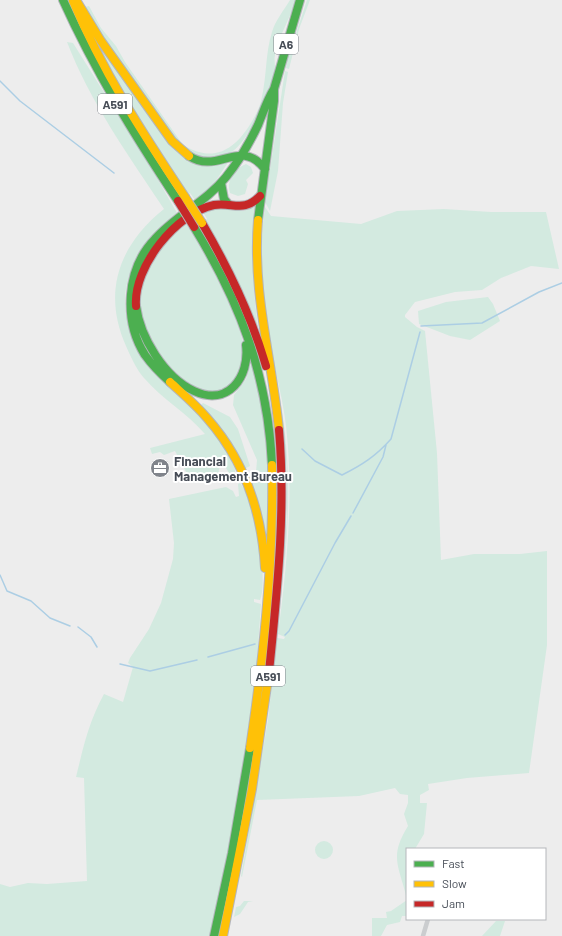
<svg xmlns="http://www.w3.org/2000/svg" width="562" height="936" viewBox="0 0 562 936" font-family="Barlow,sans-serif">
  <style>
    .green { fill: #d3eae0 }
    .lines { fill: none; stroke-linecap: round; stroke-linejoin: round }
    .stream { stroke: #accee4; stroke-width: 1.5 }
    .fast-casing { stroke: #b3b5bb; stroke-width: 10 }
    .slow-casing { stroke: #b3b5bb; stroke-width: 10 }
    .jam-casing { stroke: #b3b5bb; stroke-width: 10 }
    .street { stroke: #cbcdcf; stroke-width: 4.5 }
    .fast { stroke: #4caf50; stroke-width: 8 }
    .slow { stroke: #ffc107; stroke-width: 8 }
    .jam { stroke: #c62828; stroke-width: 8 }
    .slow-bridge-casing { stroke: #b3b5bb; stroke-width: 10; stroke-linecap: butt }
    .jam-bridge-casing { stroke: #b3b5bb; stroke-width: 10; stroke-linecap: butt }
    .slow-bridge { stroke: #ffc107; stroke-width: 8 }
    .jam-bridge { stroke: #c62828; stroke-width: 8 }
    .labels { text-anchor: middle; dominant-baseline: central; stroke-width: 4; stroke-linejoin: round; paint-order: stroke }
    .shield { fill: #fff; stroke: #7e8289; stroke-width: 1 }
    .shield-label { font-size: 12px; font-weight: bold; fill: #464c56 }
    .poi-label { font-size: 13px; font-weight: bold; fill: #464c56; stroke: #fff; text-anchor: start }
  </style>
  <rect width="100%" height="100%" fill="#ededed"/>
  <path class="green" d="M 290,0 L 296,0 C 290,19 279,35 275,55 C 274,59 275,63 275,67 C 273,82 265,99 259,113 C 248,137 230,168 198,157 C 193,155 187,151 182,148 L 104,40 L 84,7 L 89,6 L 101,28 L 116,46 L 125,62 L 183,145 C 213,163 234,151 251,123 C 255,116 259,109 261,101 C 267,78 265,54 272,32 C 275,21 284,10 290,0 Z
    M 304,0 L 288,58 L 307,0 L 310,0 L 299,29 L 289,69 L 286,68 L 287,61 L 284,67 Z
    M 88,26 L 183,155 L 229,161 L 213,185 L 195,200 L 190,193 L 188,195 L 125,99 L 87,27 Z
    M 67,42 L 73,43 L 149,164 L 177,213 C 140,240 111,288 132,334 C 137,345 153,360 161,369 C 188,401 218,431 235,469 L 235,476 L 229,481 L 221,483 L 226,482 L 229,473 L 223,463 L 219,469 L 218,478 L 203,482 L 192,483 L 175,451 L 164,455 L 160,452 L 152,454 L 150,448 L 205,434 C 187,413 162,399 144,378 C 136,369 131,357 126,346 C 102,292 119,245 164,209 C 130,158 89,100 67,42 Z
    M 285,71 L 288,72 L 283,103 L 278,171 L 270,211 L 265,202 Z
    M 246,164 L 251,167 L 253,173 L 246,180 L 248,184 L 245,194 L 238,196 L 230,193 C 226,180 234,169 246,164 Z
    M 226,207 L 243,211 L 255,207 L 254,292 L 258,328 L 204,221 L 207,219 L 203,212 L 208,210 Z
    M 265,207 L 271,216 L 361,224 L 397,211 L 444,209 L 491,212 L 546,212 L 559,269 L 531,266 L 501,278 L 482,290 L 455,292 L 415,302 L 405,315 L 405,317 L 417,327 L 425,331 L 437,453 L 441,560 L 474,554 L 520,554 L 547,551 L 547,645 L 529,773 L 467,778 L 428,784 L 429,790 L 420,795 L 420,803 L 427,803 L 424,834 L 415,849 L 407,849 L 407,916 L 402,916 L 400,922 L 387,925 L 381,936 L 372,936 L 372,918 L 387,918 L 386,912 L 391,911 L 407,900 C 400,867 388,858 408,826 L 404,814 L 408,803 L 408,795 L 400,794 L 395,788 L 359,796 L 257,800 L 242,877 L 241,876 L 268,720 L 277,638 L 284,639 L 285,637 L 278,634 C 287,566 294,495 286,426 C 283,400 276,374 271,349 C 262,301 258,255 265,207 Z
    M 261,222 C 260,253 259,285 264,316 C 271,358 283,401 286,444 C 292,508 285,571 276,634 L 283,579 L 287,515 L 287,472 L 283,422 L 264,323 L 259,260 Z
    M 186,224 L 190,230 L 192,229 C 205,256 247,330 245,357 C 245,368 240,376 233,383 C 199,416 148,348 141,319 C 137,302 140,284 147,269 C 149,263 151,256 154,252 C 163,242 176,233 186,224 Z
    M 488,297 L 493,304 L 500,321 L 470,340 L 450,336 L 419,324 L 418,311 L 446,302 Z
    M 251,363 L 253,363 L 268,441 L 270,495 L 268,545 L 266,546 L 248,478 L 256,472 L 257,460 L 233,405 L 234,395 L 246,379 Z
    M 203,403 L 230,417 L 238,429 L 250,466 L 244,469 L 219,427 L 201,405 Z
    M 240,483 C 254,499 269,580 260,600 L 254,599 L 254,602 L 261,604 L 255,688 L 234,827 L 217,911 L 209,936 L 0,936 L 0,884 L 10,887 L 28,883 L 47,884 L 87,881 L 84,778 L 76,777 C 84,745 88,724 104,694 L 123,702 L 133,667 L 128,663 L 130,658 L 149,629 L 161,603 L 173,559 L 174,543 L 169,499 L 226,487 L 233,491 L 236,497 L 239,496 L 238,484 Z
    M315 850a9 9 0 1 1 18 0a9 9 0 1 1-18 0Z
    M 244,901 L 253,901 L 248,902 L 240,914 L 234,917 L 236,907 L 240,906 Z
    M 496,921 L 505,921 L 500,936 L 482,936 Z"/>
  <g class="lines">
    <path class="stream" d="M 0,81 L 20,101 L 114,173
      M 421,326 L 482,323 L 539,292 L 562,283
      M 302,449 L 315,461 L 342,475 C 362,465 376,456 391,439 L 420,332
      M 353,513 L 383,457 L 386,445
      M 0,575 L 7,591 L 31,601 L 50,618 L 70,626
      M 78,627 L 91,637 L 97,647
      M 285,635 L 289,631 L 335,543 L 351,516
      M 208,657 L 255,644
      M 120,664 L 150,671 L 197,660"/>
    <defs>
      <path id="fast" d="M 63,0 C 95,71 135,136 178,201
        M 189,156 C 218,175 240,137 265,169
        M 221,183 L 224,199 L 229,205
        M 258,220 L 274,101 L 274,89 L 300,0
        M 194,227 C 240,302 268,376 272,465
        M 136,306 C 140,337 164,377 194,391 C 228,407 250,377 246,345
        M 170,382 C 161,374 152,365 145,355 C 123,320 126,269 155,239 C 176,215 206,202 226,177 C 239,161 249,144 258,125 C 263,113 267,100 274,89
        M 214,936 L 232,853 L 250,748"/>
      <path id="slow" d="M 76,0 L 101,41 L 172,141 L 189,156
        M 73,1 C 102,71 143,134 185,197
        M 258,220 C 252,293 272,359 279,430
        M 170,382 C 183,394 196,405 207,418 C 244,460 262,513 265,568
        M 250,748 C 264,655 274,560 272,465
        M 223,936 L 252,789 L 269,672"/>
      <path id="jam" d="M 202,223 C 229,269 251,315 266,366
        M 136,306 C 133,267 176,213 214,205 C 233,202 244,213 260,196
        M 269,672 C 277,592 286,511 279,430"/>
    </defs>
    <use href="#fast" class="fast-casing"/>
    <use href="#slow" class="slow-casing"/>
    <use href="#jam" class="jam-casing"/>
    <path class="street" d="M 423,936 L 428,919"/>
    <use href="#fast" class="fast"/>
    <use href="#slow" class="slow"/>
    <use href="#jam" class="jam"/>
    <defs>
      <path id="slow-bridge" d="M 185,197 L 202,223"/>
      <path id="jam-bridge" d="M 178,201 L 194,227"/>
    </defs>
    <use href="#slow-bridge" class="slow-bridge-casing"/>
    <use href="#jam-bridge" class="jam-bridge-casing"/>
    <use href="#slow-bridge" class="slow-bridge"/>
    <use href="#jam-bridge" class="jam-bridge"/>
  </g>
  <defs>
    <symbol id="office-disc" viewBox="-11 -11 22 22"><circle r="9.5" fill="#80848b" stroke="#fff"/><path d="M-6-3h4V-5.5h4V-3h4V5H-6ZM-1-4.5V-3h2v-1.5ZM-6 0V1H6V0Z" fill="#fff"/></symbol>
  </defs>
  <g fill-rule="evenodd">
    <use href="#office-disc" x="149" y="457" width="22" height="22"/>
  </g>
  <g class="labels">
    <g class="shield">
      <rect x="274" y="34" width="24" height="20" rx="3"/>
      <rect x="98" y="94" width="34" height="20" rx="3"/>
      <rect x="251" y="666" width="34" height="20" rx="3"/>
    </g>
    <g class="shield-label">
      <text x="286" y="44">A6</text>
      <text x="115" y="104">A591</text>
      <text x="268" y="676">A591</text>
    </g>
    <g class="poi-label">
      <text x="174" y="461">Financial<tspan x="174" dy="15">Management Bureau</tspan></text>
    </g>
  </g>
  <rect x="406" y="848" width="140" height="72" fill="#ffffff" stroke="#b5b7bb"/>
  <rect x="414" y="861" width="20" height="6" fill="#4caf50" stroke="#b5b7bb"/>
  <text x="442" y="868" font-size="12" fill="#464c56">Fast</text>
  <rect x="414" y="881" width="20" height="6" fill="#ffc107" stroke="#b5b7bb"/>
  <text x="442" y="888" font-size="12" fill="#464c56">Slow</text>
  <rect x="414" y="901" width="20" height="6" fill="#c62828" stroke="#b5b7bb"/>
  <text x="442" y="908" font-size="12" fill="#464c56">Jam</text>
</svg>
